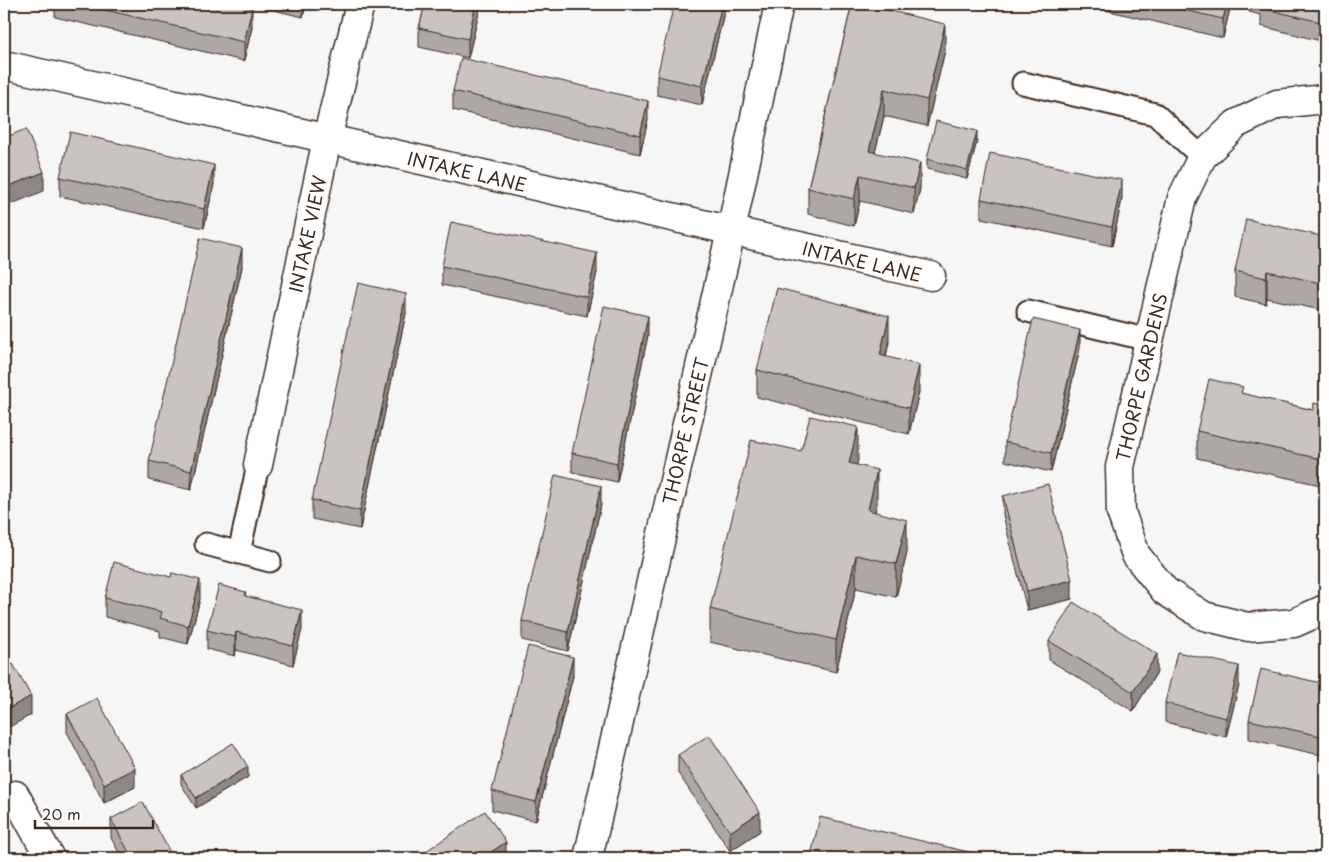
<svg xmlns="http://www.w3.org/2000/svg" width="1329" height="862" viewBox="0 0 1329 862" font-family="'Playpen Sans',sans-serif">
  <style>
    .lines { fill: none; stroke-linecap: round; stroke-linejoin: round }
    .service-casing { stroke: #3b2a1e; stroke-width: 25 }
    .minor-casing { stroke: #3b2a1e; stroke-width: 31 }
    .service { stroke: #fff; stroke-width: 21 }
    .minor { stroke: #fff; stroke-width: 28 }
    .wall { fill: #ada8a6; stroke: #3b2a1e }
    .shaded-wall { fill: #8d8887; stroke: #3b2a1e }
    .building { fill: #c9c3c1; stroke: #3b2a1e }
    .labels { text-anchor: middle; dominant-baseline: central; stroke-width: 4; stroke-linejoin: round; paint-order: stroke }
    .street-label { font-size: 18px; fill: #3b2a1e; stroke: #fff }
  </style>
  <rect width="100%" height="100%" fill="#f7f6f6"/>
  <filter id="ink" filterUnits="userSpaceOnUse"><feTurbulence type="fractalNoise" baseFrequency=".02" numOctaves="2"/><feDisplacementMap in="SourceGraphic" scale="10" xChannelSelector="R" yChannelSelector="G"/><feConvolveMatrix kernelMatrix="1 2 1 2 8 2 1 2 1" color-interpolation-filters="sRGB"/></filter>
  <g filter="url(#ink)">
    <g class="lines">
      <defs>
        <path id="service" d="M 1023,83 L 1155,114 L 1202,157
          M 1028,311 L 1149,340
          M 206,544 L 270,561
          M 239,553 L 258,465"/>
        <path id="minor" d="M 4,65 L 931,276
          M 1325,99 L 1277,104 L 1236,124 L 1202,157 L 1182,198 L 1120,467 L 1121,512 L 1136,555 L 1165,591 L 1204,616 L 1248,627 L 1294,623 L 1325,609
          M 258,465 L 327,139 L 360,4
          M 15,795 L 50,858
          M 588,858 L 731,231 L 779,4"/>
      </defs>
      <use href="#service" class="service-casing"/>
      <use href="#minor" class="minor-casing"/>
      <use href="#service" class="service"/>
      <use href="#minor" class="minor"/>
    </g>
    <path class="wall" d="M 55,4 L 232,4 L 252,27 L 244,61 L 55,17 Z
      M 256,4 L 306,4 L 303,17 L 256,6 Z
      M 425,4 L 481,4 L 468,58 L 419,47 L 419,28 Z
      M 726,4 L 702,105 L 657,95 L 657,76 Z
      M 852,4 L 945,50 L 927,126 L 884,116 L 875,152 L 920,189 L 914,214 L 860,201 L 854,226 L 808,214 L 808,188 Z
      M 1080,4 L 1231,4 L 1223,38 Z
      M 1249,4 L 1325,4 L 1325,42 L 1261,26 L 1261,15 L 1249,12 Z
      M 453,91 L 648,120 L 640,154 L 453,110 Z
      M 977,141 L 967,179 L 927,169 L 927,159 Z
      M 60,177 L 214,184 L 204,228 L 60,196 Z
      M 981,199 L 1122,199 L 1112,246 L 981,218 Z
      M 1325,237 L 1325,311 L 1267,298 L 1266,304 L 1235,297 L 1235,271 Z
      M 442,266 L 597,272 L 587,316 L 442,285 Z
      M 242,267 L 191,490 L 149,480 L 149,461 Z
      M 406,313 L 360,529 L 312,519 L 312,500 Z
      M 648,335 L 617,482 L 572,472 L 572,453 Z
      M 889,342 L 886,357 L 919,392 L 909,434 L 757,397 L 757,370 Z
      M 1080,348 L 1051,472 L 1005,461 L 1005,442 Z
      M 1243,394 L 1313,410 L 1325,406 L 1325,486 L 1197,458 L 1197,431 Z
      M 801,451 L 858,460 L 856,465 L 877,503 L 875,512 L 907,553 L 896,597 L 856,588 L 836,672 L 710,642 L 710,609 Z
      M 1003,496 L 1072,599 L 1027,610 L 1003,515 Z
      M 601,505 L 568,651 L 522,640 L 522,621 Z
      M 246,596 L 302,629 L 293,665 L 236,650 L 235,656 L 207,649 L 207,630 Z
      M 105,598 L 200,599 L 188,644 L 160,637 L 160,631 L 105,617 Z
      M 1049,641 L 1157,672 L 1133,711 L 1049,660 Z
      M 573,676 L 536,821 L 492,810 L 492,791 Z
      M 1325,684 L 1325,756 L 1249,739 L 1249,720 Z
      M 1239,685 L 1226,737 L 1165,722 L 1165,703 Z
      M 67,714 L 135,787 L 104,803 L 67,732 Z
      M 678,755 L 760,831 L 730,851 L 678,773 Z
      M 181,775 L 248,777 L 196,808 L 181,784 Z
      M 111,819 L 173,858 L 122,858 L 111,838 Z
      M 812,851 L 994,858 L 812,858 Z"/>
    <path class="shaded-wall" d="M 303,4 L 306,4 L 303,17 Z
      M 476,4 L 481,4 L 468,58 L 468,39 Z
      M 722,4 L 726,4 L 702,105 L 702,86 Z
      M 1227,4 L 1231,4 L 1223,38 L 1223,19 Z
      M 252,8 L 252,27 L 244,61 L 244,42 Z
      M 945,24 L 945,50 L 927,126 L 927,100 Z
      M 884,89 L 884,116 L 869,177 L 869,151 Z
      M 648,101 L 648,120 L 640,154 L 640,135 Z
      M 977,131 L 977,141 L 967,179 L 967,170 Z
      M 920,163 L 920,189 L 914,214 L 914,188 Z
      M 214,165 L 214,184 L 204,228 L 204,209 Z
      M 44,172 L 44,191 L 4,207 L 4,188 Z
      M 860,175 L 860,201 L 854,226 L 854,199 Z
      M 1122,180 L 1122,199 L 1112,246 L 1112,227 Z
      M 242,248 L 242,267 L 191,490 L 191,471 Z
      M 597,253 L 597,272 L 587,316 L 587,297 Z
      M 1267,271 L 1267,298 L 1266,304 L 1266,278 Z
      M 406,294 L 406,313 L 360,529 L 360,511 Z
      M 648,316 L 648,335 L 617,482 L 617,463 Z
      M 889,316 L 889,342 L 880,382 L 880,355 Z
      M 1080,330 L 1080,348 L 1051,472 L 1051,453 Z
      M 919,365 L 919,392 L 909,434 L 909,408 Z
      M 858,427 L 858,460 L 849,496 L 849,463 Z
      M 877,470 L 877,503 L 868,543 L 868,510 Z
      M 601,486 L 601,505 L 568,651 L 568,632 Z
      M 907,520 L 907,553 L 896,597 L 896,564 Z
      M 856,555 L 856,588 L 836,672 L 836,640 Z
      M 200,580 L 200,599 L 188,644 L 188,626 Z
      M 1072,580 L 1072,599 L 1027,610 L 1027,591 Z
      M 302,610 L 302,629 L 293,665 L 293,646 Z
      M 236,632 L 236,650 L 235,656 L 235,637 Z
      M 1157,654 L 1157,672 L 1133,711 L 1133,692 Z
      M 573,657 L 573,676 L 536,821 L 536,802 Z
      M 1239,666 L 1239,685 L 1226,737 L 1226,718 Z
      M 31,696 L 31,715 L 4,730 L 4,711 Z
      M 248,767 L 248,777 L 196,808 L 196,798 Z
      M 135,768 L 135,787 L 104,803 L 104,784 Z
      M 760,812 L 760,831 L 730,851 L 730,832 Z
      M 506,842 L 506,858 L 482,858 Z"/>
    <path class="building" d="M 79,4 L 232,4 L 252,8 L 244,42 Z
      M 425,4 L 476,4 L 468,39 L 419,28 Z
      M 674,4 L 722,4 L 702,86 L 657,76 Z
      M 852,4 L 862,4 L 945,24 L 927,100 L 884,89 L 869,151 L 920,163 L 914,188 L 860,175 L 854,199 L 808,188 Z
      M 1158,4 L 1227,4 L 1223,19 Z
      M 1262,4 L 1325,4 L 1325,23 L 1261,8 Z
      M 461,58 L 648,101 L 640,135 L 453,91 Z
      M 936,121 L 977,131 L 967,170 L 927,159 Z
      M 26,129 L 44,172 L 4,188 L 4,138 Z
      M 70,132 L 214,165 L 204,209 L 60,177 Z
      M 990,153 L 1122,180 L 1112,227 L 981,199 Z
      M 1246,219 L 1325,237 L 1325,284 L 1267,271 L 1266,278 L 1235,271 Z
      M 451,222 L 597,253 L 587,297 L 442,266 Z
      M 200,238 L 242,248 L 191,471 L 149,461 Z
      M 358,283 L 406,294 L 360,511 L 312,500 Z
      M 777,288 L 889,316 L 880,355 L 919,365 L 909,408 L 757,370 Z
      M 604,306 L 648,316 L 617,463 L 572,453 Z
      M 1033,319 L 1080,330 L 1051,453 L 1005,442 Z
      M 1209,379 L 1243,387 L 1241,393 L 1313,410 L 1314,403 L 1325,406 L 1325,460 L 1197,431 Z
      M 810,416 L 858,427 L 849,463 L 877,470 L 868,510 L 907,520 L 896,564 L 856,555 L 836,640 L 710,609 L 751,440 L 801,451 Z
      M 555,475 L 601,486 L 568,632 L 522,621 Z
      M 1048,484 L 1072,580 L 1027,591 L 1003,496 Z
      M 114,562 L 171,577 L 172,573 L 200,580 L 188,626 L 160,618 L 162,612 L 105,598 Z
      M 219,585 L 246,592 L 245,596 L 302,610 L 293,646 L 236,632 L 235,637 L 207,630 Z
      M 1073,602 L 1157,654 L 1133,692 L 1049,641 Z
      M 528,646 L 573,657 L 536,802 L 492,791 Z
      M 1177,652 L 1239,666 L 1226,718 L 1165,703 Z
      M 13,664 L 31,696 L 4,711 L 4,669 Z
      M 1261,669 L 1325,684 L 1325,737 L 1249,720 Z
      M 97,698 L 135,768 L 104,784 L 67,714 Z
      M 709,735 L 760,812 L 730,832 L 678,755 Z
      M 233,743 L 248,767 L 196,798 L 181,775 Z
      M 143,802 L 173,858 L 132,858 L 111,819 Z
      M 485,811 L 506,842 L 482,858 L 416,858 Z
      M 820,817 L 994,858 L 843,858 L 812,851 Z"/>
  </g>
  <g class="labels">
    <g class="street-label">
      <text transform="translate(467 171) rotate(13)">INTAKE LANE</text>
      <text transform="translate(307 234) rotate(-78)">INTAKE VIEW</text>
      <text transform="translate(862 261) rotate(13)">INTAKE LANE</text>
      <text transform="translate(1141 377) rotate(-77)">THORPE GARDENS</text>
      <text transform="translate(685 431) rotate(-77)">THORPE STREET</text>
    </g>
  </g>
  <rect width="1329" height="862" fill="none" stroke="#fff" stroke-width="20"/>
  <rect x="10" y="10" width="1309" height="842" fill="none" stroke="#3b2a1e" stroke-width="2" filter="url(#ink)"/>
  <path d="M35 820v8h118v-8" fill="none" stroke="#3b2a1e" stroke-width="2.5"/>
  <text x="42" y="820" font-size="15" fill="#3b2a1e" stroke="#ffffff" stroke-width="4" paint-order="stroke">20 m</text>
</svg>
